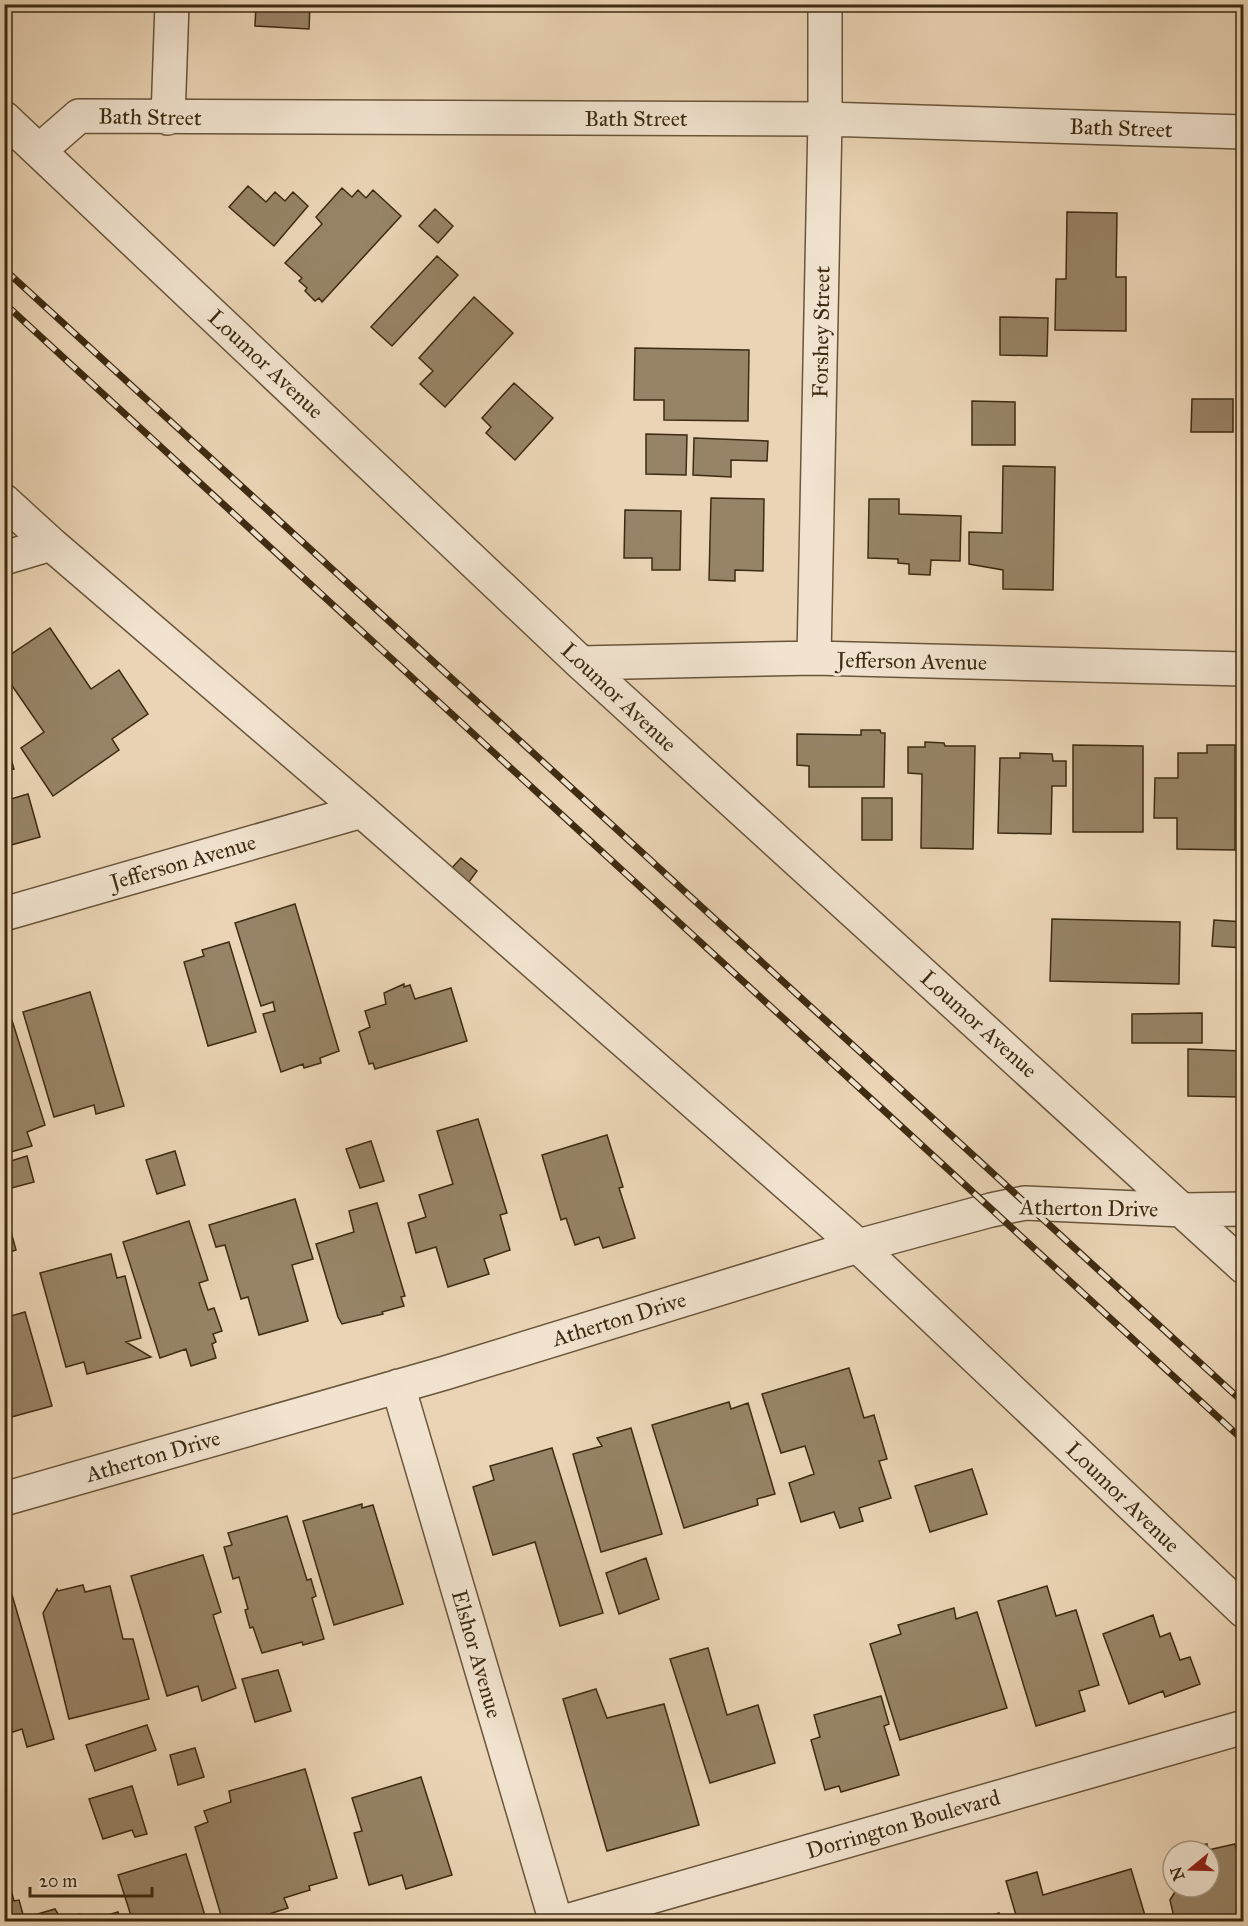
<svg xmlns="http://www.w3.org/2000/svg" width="1248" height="1926" viewBox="0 0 1248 1926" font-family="'IM FELL Great Primer',serif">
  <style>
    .building { fill: #978366; stroke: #3e2b11; stroke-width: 1.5 }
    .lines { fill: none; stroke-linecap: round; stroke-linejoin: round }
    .minor-casing { stroke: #69553a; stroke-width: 36 }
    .minor { stroke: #f1e3cf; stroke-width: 33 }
    .rail-casing { stroke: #3e2b11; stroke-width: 7 }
    .rail { stroke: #f1e3cf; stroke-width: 4.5; stroke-dasharray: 14; stroke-linecap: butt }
    .labels { text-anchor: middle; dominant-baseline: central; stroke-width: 6; stroke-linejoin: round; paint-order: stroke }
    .street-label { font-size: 22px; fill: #3e2b11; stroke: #f1e3cf }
  </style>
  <rect width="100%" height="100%" fill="#ead4b5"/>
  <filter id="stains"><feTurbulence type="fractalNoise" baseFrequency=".00333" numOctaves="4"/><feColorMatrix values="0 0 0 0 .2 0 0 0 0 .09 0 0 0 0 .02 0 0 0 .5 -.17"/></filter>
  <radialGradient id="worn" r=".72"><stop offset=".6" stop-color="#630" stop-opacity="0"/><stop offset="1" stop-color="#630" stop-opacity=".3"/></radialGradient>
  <path class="building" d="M 256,4 L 310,4 L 309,29 L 255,26 Z
    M 248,186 L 266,202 L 275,192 L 285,201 L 293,192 L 308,206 L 274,246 L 229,207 Z
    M 342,188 L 352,197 L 358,190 L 366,198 L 373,190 L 401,216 L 322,302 L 319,298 L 315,301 L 305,291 L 307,288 L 299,281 L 302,278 L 285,263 L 322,224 L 316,217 Z
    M 435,209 L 453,226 L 438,243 L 419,226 Z
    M 1067,212 L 1117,213 L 1116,277 L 1126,277 L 1126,331 L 1055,330 L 1056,279 L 1066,279 Z
    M 437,256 L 458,275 L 392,346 L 371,327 Z
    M 474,297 L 513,333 L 445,407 L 420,384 L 433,371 L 419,358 Z
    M 1000,317 L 1048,318 L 1047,356 L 1000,355 Z
    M 635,348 L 749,350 L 748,421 L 664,420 L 664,400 L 634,400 Z
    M 514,383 L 553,418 L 515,460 L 486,433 L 491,427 L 482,418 Z
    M 1192,399 L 1233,399 L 1233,432 L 1191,432 Z
    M 1240,400 L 1244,400 L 1244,445 L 1238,445 Z
    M 972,401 L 1015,402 L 1015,445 L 972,445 Z
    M 646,434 L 687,435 L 686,475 L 646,474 Z
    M 694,438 L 768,441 L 767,461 L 731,460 L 731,477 L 693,475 Z
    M 1003,466 L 1055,467 L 1053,590 L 1003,589 L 1003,570 L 969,564 L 969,532 L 1002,533 Z
    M 1240,486 L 1244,486 L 1244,572 L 1239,572 Z
    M 711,498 L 764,499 L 763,571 L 735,570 L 735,581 L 709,580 Z
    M 869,499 L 899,499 L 899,514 L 961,516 L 960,561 L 931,560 L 930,575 L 909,574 L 909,564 L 898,563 L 898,559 L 868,558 Z
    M 625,510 L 681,511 L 680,570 L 652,570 L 652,558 L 624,558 Z
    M 50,628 L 91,689 L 119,670 L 148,714 L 112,739 L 119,750 L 53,796 L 21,748 L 44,732 L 4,674 L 4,659 Z
    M 861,730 L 880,730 L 881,733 L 885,733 L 884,787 L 809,787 L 809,766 L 797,765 L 797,734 L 861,735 Z
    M 4,736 L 14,769 L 4,772 Z
    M 925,742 L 944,743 L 945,746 L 975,746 L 973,849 L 921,848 L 922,774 L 908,773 L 908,747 L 925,747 Z
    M 1073,745 L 1143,746 L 1143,832 L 1073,832 Z
    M 1207,745 L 1235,745 L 1235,850 L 1177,849 L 1177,818 L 1154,818 L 1155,778 L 1178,778 L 1178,753 L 1207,753 Z
    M 1020,753 L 1052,754 L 1053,761 L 1066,761 L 1066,786 L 1052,786 L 1051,834 L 998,833 L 1000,758 L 1020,758 Z
    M 28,794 L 40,837 L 4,847 L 4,801 Z
    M 862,798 L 892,798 L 892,840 L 862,840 Z
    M 461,858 L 477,871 L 466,886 L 449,871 Z
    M 295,904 L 339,1051 L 320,1058 L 321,1063 L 304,1068 L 303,1064 L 281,1072 L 263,1014 L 275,1011 L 273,1002 L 261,1006 L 235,923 Z
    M 1052,919 L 1180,922 L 1179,984 L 1050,981 Z
    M 1214,920 L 1244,922 L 1244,948 L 1212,946 Z
    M 229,942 L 256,1032 L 208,1046 L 184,962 L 204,956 L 202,950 Z
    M 404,984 L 404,987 L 410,985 L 415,999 L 451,988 L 467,1041 L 375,1069 L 373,1063 L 369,1064 L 359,1032 L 370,1027 L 365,1011 L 386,1004 L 384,993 Z
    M 90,992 L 124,1106 L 96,1114 L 94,1105 L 54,1117 L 23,1012 Z
    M 4,995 L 45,1125 L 27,1132 L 32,1146 L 4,1154 Z
    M 1202,1013 L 1202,1043 L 1132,1043 L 1132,1014 Z
    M 1188,1049 L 1242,1051 L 1241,1097 L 1188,1096 Z
    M 478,1119 L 507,1213 L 500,1215 L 510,1250 L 484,1259 L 489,1274 L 448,1287 L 436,1247 L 416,1253 L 408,1223 L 426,1217 L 419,1195 L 453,1184 L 437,1131 Z
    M 607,1135 L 623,1187 L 619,1188 L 635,1238 L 603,1248 L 599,1237 L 575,1245 L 566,1218 L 561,1220 L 542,1155 Z
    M 371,1141 L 384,1181 L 360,1188 L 346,1149 Z
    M 175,1151 L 185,1185 L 157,1194 L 146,1160 Z
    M 27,1156 L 34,1182 L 4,1190 L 4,1163 Z
    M 295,1199 L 313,1259 L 292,1265 L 308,1321 L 259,1335 L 248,1297 L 241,1299 L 225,1245 L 216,1247 L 209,1225 Z
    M 377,1203 L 405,1296 L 401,1297 L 404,1306 L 382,1312 L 383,1314 L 342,1324 L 338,1317 L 316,1244 L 354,1232 L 349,1211 Z
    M 5,1210 L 16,1250 L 4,1254 L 4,1210 Z
    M 189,1221 L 208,1280 L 199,1283 L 208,1310 L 214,1308 L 222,1331 L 213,1334 L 216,1342 L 212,1344 L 216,1358 L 191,1366 L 186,1349 L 160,1358 L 123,1242 Z
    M 111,1254 L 117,1278 L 125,1276 L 141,1338 L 126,1342 L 151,1357 L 87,1374 L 84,1362 L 66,1367 L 40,1273 Z
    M 25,1312 L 52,1406 L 4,1419 L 4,1318 Z
    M 849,1368 L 864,1418 L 874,1415 L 887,1459 L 879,1461 L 891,1498 L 859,1508 L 863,1521 L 840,1528 L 834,1512 L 801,1522 L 789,1483 L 814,1474 L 805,1446 L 781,1453 L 762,1394 Z
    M 729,1402 L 731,1409 L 748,1403 L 775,1494 L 757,1499 L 758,1505 L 684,1528 L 652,1425 Z
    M 631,1428 L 662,1534 L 601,1552 L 573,1454 L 602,1446 L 597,1438 Z
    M 552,1448 L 603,1613 L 560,1626 L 535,1542 L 493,1555 L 473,1487 L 494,1480 L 490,1466 Z
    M 972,1469 L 987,1514 L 930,1532 L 915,1486 Z
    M 362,1504 L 362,1508 L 373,1505 L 403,1604 L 334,1625 L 303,1521 Z
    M 287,1516 L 307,1580 L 311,1579 L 316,1596 L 312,1598 L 324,1639 L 303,1645 L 302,1642 L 262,1653 L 253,1627 L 250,1628 L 245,1610 L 248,1609 L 239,1577 L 233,1579 L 224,1547 L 232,1545 L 228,1533 Z
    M 203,1555 L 221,1612 L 213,1615 L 236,1688 L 202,1701 L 198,1686 L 167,1696 L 131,1576 Z
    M 646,1558 L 659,1599 L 619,1614 L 606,1573 Z
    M 83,1585 L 85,1592 L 110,1586 L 123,1639 L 133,1639 L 149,1699 L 69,1719 L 43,1613 L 57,1589 L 58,1591 Z
    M 1047,1586 L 1056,1616 L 1076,1610 L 1099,1685 L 1079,1691 L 1085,1711 L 1036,1726 L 998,1601 Z
    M 10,1588 L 54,1739 L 27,1747 L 22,1729 L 4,1735 L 4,1589 Z
    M 954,1608 L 956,1619 L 977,1612 L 1007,1708 L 900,1740 L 870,1644 L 901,1634 L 898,1625 Z
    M 1153,1615 L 1160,1637 L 1170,1633 L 1180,1660 L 1190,1657 L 1200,1684 L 1165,1697 L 1163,1691 L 1129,1704 L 1103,1634 Z
    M 708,1648 L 727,1715 L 758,1705 L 775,1763 L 710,1783 L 670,1659 Z
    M 278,1670 L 291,1711 L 255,1722 L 242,1679 Z
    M 596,1689 L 607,1718 L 664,1704 L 699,1825 L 607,1851 L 563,1699 Z
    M 881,1696 L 889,1724 L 884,1726 L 899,1775 L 841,1792 L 839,1786 L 825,1790 L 811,1740 L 820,1737 L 814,1715 Z
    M 147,1725 L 156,1750 L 95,1771 L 86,1745 Z
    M 195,1748 L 204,1777 L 178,1785 L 170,1755 Z
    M 305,1769 L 337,1878 L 309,1886 L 310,1890 L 284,1898 L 288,1908 L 266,1915 L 268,1922 L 223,1922 L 195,1827 L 208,1822 L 204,1811 L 231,1802 L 229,1791 Z
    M 421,1777 L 452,1875 L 406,1889 L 402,1875 L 369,1885 L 354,1833 L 362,1831 L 352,1798 Z
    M 132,1786 L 147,1834 L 135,1837 L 132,1830 L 103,1839 L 89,1799 Z
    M 1207,1844 L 1208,1850 L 1235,1844 L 1244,1880 L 1244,1922 L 1175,1922 L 1170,1900 L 1178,1887 L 1209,1887 L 1209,1851 L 1179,1850 Z
    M 186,1854 L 207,1922 L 133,1922 L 118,1875 Z
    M 1131,1869 L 1147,1922 L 1018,1922 L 1006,1881 L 1037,1872 L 1043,1895 Z
    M 4,1871 L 6,1871 L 14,1901 L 19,1900 L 24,1918 L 55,1909 L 61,1919 L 80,1914 L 91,1920 L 118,1912 L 121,1922 L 4,1922 Z
    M 999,1913 L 1002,1922 L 973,1922 Z"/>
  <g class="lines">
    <defs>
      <path id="minor" d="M 4,118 L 581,663 L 1244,1267
        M 168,118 L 172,4
        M 40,150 L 79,116 L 825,119 L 1244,132
        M 4,501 L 51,544 L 362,811 L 858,1246 L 1244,1611
        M 4,558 L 51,544
        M 814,658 L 825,119 L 825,4
        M 581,663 L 814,658 L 1244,669
        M 4,914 L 362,811
        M 398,1386 L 556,1922
        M 4,1499 L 445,1373 L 858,1246 L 991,1210 L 1025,1203 L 1183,1210 L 1244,1209
        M 563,1922 L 1244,1727"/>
    </defs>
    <use href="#minor" class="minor-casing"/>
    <use href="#minor" class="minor"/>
    <defs>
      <path id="rail" d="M 4,269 L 1244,1403
        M 4,303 L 1244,1441"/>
    </defs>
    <use href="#rail" class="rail-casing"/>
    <use href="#rail" class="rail"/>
  </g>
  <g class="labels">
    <g class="street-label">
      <text transform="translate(150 117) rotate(1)">Bath Street</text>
      <text x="636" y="118">Bath Street</text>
      <text transform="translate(1121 128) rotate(2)">Bath Street</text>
      <text transform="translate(821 332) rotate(-89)">Forshey Street</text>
      <text transform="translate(266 364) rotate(43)">Loumor Avenue</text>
      <text transform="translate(912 661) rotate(1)">Jefferson Avenue</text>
      <text transform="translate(619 697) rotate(43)">Loumor Avenue</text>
      <text transform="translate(183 862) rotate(-16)">Jefferson Avenue</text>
      <text transform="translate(979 1024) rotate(42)">Loumor Avenue</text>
      <text transform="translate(1089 1208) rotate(1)">Atherton Drive</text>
      <text transform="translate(619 1319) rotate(-17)">Atherton Drive</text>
      <text transform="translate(153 1456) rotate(-16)">Atherton Drive</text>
      <text transform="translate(1123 1497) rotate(44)">Loumor Avenue</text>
      <text transform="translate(477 1654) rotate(74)">Elshor Avenue</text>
      <text transform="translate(903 1824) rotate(-16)">Dorrington Boulevard</text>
    </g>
  </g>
  <rect width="1248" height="1926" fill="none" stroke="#ead4b5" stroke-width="24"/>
  <rect x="6" y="6" width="1236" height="1914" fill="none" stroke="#3e2b11" stroke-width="3"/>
  <rect x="12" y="12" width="1224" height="1902" fill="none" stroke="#3e2b11" stroke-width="1.5"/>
  <g transform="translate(1191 1869) rotate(251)"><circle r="28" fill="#f1e3cf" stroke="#a99983" stroke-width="1.5"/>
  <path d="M0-4.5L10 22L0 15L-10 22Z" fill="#8f2418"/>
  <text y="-9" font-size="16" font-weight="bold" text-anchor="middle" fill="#3e2b11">N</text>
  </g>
  <path d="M30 1887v9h122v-9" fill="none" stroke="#3e2b11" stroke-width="3"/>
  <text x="39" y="1887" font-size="18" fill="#3e2b11" stroke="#f1e3cf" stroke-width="4.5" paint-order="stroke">20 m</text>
  <rect width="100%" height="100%" filter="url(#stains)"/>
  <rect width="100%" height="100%" fill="url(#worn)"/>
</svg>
